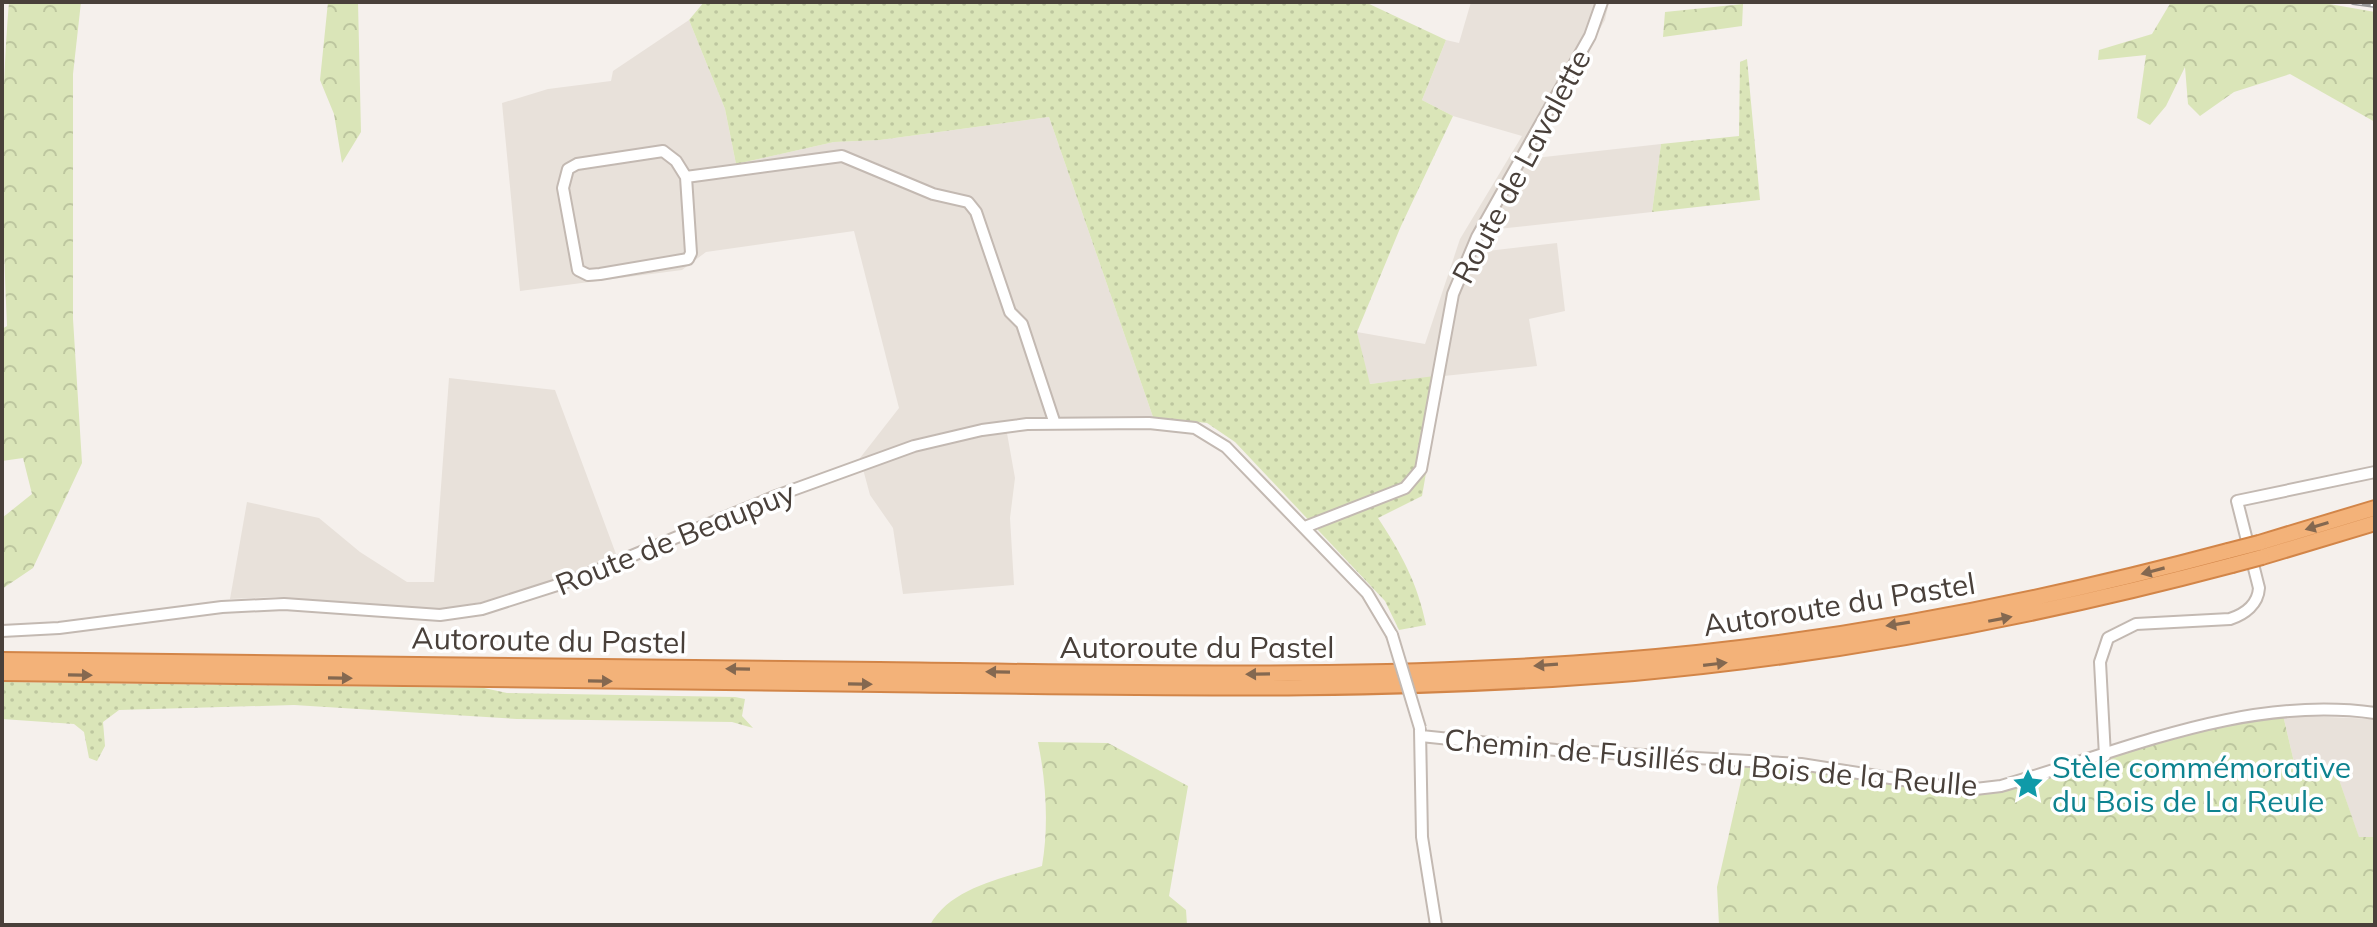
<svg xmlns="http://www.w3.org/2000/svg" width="2377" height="927" viewBox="0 0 2377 927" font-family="Mulish,sans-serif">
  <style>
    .residential { fill: #e8e1da }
    .grass { fill: url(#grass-dots) }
    .forest { fill: url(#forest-crowns) }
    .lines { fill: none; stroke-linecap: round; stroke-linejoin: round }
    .minor-casing { stroke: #c3b9b2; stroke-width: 14 }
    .highway-casing { stroke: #d28548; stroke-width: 18 }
    .minor { stroke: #fff; stroke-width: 10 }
    .highway { stroke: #f3b279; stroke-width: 14 }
    .rail-casing { stroke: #999; stroke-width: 6 }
    .rail { stroke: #fff; stroke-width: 3; stroke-dasharray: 9; stroke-linecap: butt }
    .minor-bridge-casing { stroke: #c3b9b2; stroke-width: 14; stroke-linecap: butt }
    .highway-bridge-casing { stroke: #d28548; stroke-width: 18; stroke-linecap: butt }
    .minor-bridge { stroke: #fff; stroke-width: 10 }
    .highway-bridge { stroke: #f3b279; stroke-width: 14 }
    .oneway { fill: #846850 }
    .labels { text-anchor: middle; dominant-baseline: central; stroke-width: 7; stroke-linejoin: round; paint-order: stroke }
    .street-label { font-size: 30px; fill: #49403a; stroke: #fff }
    .culture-label { font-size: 30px; fill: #0d838f; stroke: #fff; text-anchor: start }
  </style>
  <defs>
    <pattern id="grass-dots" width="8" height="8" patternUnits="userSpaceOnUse" patternTransform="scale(2)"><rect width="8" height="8" fill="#dae5b8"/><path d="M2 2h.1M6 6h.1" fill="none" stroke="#bdc69f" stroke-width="1.8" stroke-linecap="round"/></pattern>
    <pattern id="forest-crowns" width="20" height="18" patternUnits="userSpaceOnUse" patternTransform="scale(2)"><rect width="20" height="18" fill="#dae5b8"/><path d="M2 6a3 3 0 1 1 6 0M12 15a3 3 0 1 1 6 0" fill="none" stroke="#bdc69f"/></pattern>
  </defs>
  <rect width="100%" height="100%" fill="#f5f0ec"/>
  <path class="residential" d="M 1471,2 L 1609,2 L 1605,20 L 1526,159 L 1661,144 L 1652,212 L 1489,230 L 1479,252 L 1557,243 L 1565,311 L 1529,319 L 1537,366 L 1369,384 L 1357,332 L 1425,344 L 1460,239 L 1522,136 L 1453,116 L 1422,100 L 1446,40 L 1459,43 Z
    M 689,20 L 725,109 L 736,164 L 834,142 L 880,140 L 1049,117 L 1153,417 L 1005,422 L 1015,478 L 1010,518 L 1014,585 L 903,594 L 893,528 L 870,495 L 860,458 L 899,408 L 854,231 L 706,252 L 682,270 L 520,291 L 502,103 L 548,89 L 611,81 L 613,71 Z
    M 449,378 L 555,390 L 616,554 L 529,591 L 440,611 L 276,597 L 230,599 L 247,502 L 319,518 L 360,552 L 407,582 L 434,582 Z
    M 2283,715 L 2375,719 L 2375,837 L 2359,838 L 2334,765 L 2297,775 Z"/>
  <path class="grass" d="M 704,2 L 1365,2 L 1446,40 L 1422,100 L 1453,116 L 1401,226 L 1357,332 L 1370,384 L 1443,375 L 1422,496 L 1378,518 C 1401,553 1418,584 1426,625 L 1399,630 L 1385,601 L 1235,442 L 1207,423 L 1153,417 L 1049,117 L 880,140 L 834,142 L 736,164 L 725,109 L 689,20 Z
    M 1747,59 L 1760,200 L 1652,212 L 1661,144 L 1739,136 L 1740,62 Z
    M 2,682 L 484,688 L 507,693 L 735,697 L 745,699 L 742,716 L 753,728 L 732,722 L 517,719 L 294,705 L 119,710 L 103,722 L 105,746 L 97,761 L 89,758 L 84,732 L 74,724 L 2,719 Z"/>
  <path class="forest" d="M 9,2 L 81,2 L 73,74 L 73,319 L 82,463 L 33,568 L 2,589 L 2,518 L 32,494 L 23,458 L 2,461 L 2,329 L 7,326 C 2,218 0,109 9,2 Z
    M 328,2 L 358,2 L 361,132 L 342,163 L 334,114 L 320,80 Z
    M 2171,2 L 2318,2 L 2375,12 L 2375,122 L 2290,74 L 2234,92 L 2200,116 L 2188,104 L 2185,67 L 2166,106 L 2150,125 L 2137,118 L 2146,55 L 2098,60 L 2099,50 L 2152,34 Z
    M 1743,4 L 1742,26 L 1663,37 L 1665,12 Z
    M 2283,715 L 2297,775 L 2334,765 L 2359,837 L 2375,837 L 2375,925 L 1719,925 L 1717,887 L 1745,763 L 2001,791 L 2224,723 Z
    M 1038,742 L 1108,743 L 1188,786 L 1169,896 L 1186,910 L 1187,925 L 930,925 C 951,887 1004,878 1042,866 C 1049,825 1046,782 1038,742 Z"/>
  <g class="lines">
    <defs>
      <path id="minor" d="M 686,177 L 691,253 L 688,259 L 600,274 L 588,275 L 578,270 L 563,188 L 568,169 L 577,164 L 663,151 L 676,161 L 686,177 L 842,156 L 933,194 L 968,202 L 976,212 L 1010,312 L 1022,324 L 1055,424
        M 1305,527 L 1405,488 L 1421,469 L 1453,294 L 1477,237 L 1590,36 L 1602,2
        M 2,631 L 59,628 L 222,607 L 284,604 L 440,615 L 482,609 L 576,579 L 776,496 L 914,446 L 982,430 L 1027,424 L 1149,423 L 1195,428 L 1226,447 L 1367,593 L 1392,635
        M 1420,730 L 1422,837 L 1436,925
        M 1421,736 L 1556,750 L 1801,764 L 1967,790 L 2001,786 C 2124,751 2244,695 2375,713
        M 2105,756 L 2100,662 L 2108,638 L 2136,624 L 2230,619 C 2245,614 2258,604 2259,588 L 2237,501 L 2375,472"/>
      <path id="highway" d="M 2259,543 L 2375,508
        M 2262,557 L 2375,523
        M 2,660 C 294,664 587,667 879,670 C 1126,673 1374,680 1621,660 C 1826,644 2030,604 2228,551
        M 2,673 C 295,678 588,681 880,684 C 1132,687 1383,694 1634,673 C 1836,655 2036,617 2232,565"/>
    </defs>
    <use href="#minor" class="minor-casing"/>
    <use href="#highway" class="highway-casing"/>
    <use href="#minor" class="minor"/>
    <use href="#highway" class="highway"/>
    <defs>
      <path id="rail" d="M 2353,2 L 2375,5"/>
    </defs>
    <use href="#rail" class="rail-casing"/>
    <use href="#rail" class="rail"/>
    <defs>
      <path id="minor-bridge" d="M 1392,635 L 1420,728"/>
      <path id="highway-bridge" d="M 2228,551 L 2259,543
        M 2232,565 L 2262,557"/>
    </defs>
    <use href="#minor-bridge" class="minor-bridge-casing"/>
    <use href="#highway-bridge" class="highway-bridge-casing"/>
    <use href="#minor-bridge" class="minor-bridge"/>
    <use href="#highway-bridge" class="highway-bridge"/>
  </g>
  <defs><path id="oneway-solid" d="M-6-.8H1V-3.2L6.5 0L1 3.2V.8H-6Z" transform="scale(2)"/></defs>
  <g class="oneway">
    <use href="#oneway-solid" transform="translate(2317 526) rotate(163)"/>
    <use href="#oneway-solid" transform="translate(2153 571) rotate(165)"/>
    <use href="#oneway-solid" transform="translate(2000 619) rotate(-11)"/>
    <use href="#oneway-solid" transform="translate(1898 624) rotate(171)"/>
    <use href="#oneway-solid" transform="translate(1715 664) rotate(-7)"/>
    <use href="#oneway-solid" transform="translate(1546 665) rotate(176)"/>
    <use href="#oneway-solid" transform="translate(738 669) rotate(-179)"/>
    <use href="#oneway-solid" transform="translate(998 672) rotate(-179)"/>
    <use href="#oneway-solid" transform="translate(1258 674) rotate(179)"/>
    <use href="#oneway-solid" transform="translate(80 675) rotate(1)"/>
    <use href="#oneway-solid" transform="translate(340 678) rotate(1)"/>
    <use href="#oneway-solid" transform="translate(600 681) rotate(1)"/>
    <use href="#oneway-solid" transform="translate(860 684) rotate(1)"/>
  </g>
  <defs>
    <symbol id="sight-bare" viewBox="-9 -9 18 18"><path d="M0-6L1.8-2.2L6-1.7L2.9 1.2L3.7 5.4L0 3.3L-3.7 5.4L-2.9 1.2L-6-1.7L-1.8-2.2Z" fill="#0f9aa8" stroke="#fff" stroke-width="2.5" paint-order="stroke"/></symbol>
  </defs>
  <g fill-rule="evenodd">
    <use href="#sight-bare" x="2006" y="762" width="44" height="44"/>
  </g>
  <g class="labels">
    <g class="street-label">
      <text transform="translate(1521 166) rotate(-62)">Route de Lavalette</text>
      <text transform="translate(675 538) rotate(-22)">Route de Beaupuy</text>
      <text transform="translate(1839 604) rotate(-9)">Autoroute du Pastel</text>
      <text transform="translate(549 640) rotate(1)">Autoroute du Pastel</text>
      <text x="1197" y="647">Autoroute du Pastel</text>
      <text transform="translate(1711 762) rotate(5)">Chemin de Fusillés du Bois de la Reulle</text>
    </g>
    <g class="culture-label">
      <text x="2052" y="767">Stèle commémorative<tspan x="2052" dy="34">du Bois de La Reule</tspan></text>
    </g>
  </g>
  <rect width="2377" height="927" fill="none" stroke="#49403a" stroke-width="8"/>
</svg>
